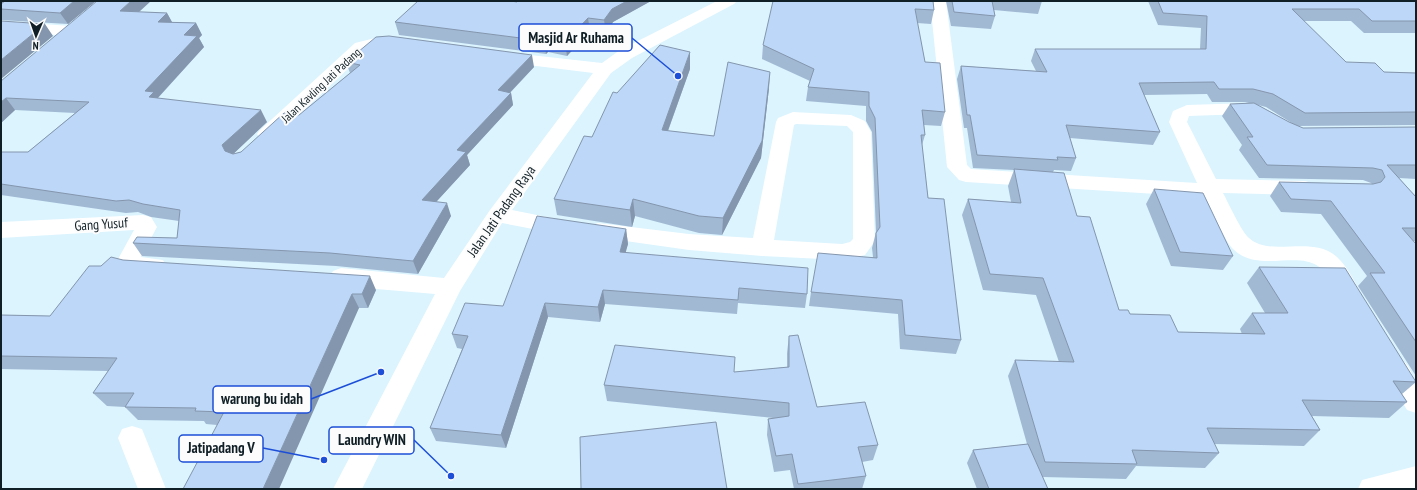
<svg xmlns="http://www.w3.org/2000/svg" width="1417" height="490" viewBox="0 0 1417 490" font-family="'PT Sans Narrow',sans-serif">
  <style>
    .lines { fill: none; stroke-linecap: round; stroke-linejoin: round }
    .minor { fill: #fff; fill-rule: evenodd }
    .wall { fill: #a2b9d4; fill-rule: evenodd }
    .shaded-wall { fill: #8496ad }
    .building { fill: #bcd7f7; stroke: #8496ad }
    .labels { text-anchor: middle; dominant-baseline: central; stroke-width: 4; stroke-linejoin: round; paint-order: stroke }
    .far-street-label { font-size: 12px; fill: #101f26; stroke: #fcfcfc }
    .street-label { font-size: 14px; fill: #101f26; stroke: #fcfcfc }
    .leader { fill: none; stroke: #1d4ed8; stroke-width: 1.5 }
    .callout-dot { fill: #1d4ed8; stroke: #fcfcfc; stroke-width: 1.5 }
    .callout { fill: #fcfcfc; stroke: #1d4ed8; stroke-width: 1.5 }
    .callout-label { font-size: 15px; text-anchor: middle; font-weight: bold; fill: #101f26 }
  </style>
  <rect width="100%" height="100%" fill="#dbf4fe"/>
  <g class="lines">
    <path class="minor" d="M 717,1 L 737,1 L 734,4 L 632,58 L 611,73 L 512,210 L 572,222 L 575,227 L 572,232 L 564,235 L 502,223 L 460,291 L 362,489 L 333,489 L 435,294 L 341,286 L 333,283 L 330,277 L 333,271 L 341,268 L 444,278 L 490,210 L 593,73 L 503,62 L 497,61 L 495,57 L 497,53 L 503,52 L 602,63 L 620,50 Z
      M 930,1 L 946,1 L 967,165 L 971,169 L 1197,183 L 1169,122 L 1173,111 L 1187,105 L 1248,103 C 1255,104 1261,105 1265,111 L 1263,115 L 1256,117 L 1246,114 L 1189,116 L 1187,122 L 1216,179 L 1305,181 L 1312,183 L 1315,188 L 1312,193 L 1305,195 L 1223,193 C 1229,204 1241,231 1249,238 C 1271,258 1312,234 1337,257 C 1347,266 1354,281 1361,293 L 1357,299 L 1349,302 L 1341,299 C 1334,289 1329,273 1318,266 C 1296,251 1257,273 1233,249 C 1224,240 1212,210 1205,197 L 966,182 L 959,180 L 947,167 Z
      M 1,21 L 71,26 L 77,28 L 79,31 L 77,34 L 71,36 L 1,31 Z
      M 379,37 L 404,38 L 406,42 L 404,46 C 392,49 379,47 367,51 L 274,138 L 267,140 L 260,138 L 257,134 L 260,130 L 355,43 Z
      M 793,112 L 851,115 L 865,121 L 871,132 L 875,241 L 865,255 L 842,260 L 762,256 L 689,250 L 590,236 L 587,231 L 590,226 L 598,223 L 689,234 L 753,238 L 776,122 L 778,118 ZM 796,124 L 847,126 L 853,132 L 853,239 L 850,242 L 842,244 L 774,240 L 794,125 Z
      M 143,215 L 151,217 L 157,227 L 141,257 L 163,260 L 166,266 L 163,272 C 148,277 125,276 117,261 L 134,230 L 1,238 L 1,222 Z
      M 1393,355 C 1417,363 1416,391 1416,413 L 1407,410 L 1380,365 L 1384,358 Z
      M 132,426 L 142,429 L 166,489 L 138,489 L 118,438 L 122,429 Z
      M 1416,466 L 1416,489 L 1358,489 L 1362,480 Z"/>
  </g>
  <path class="wall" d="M 96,1 L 68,24 L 1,20 L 1,4 Z
    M 517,1 L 651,1 L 613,22 L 606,33 L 590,31 L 567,56 L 548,52 L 546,54 L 399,35 L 395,22 L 517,2 Z
    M 933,1 L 934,10 L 931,24 L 917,23 L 925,62 L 945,112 L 941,126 L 924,125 L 925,135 L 922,145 L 928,198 L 961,340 L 956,354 L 900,349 L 898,314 L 809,306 L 811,292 L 873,257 L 872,248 L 876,232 L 872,132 L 866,121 L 866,106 L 806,101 L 808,87 L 810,81 L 762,59 L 763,45 Z
    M 946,1 L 1042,1 L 1038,14 L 994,10 L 995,16 L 991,29 L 951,26 Z
    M 1148,1 L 1416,1 L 1416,33 L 1364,33 L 1351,21 L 1304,21 L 1346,62 L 1384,72 L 1416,73 L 1416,125 L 1297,126 L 1303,128 L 1416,127 L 1416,179 L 1399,178 L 1416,197 L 1416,241 L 1413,241 L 1416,244 L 1416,376 L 1358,286 L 1367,276 L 1321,214 L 1281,212 L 1270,196 L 1279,182 L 1372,184 L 1371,183 L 1363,180 L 1259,178 L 1239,150 L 1242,145 L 1222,116 L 1230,104 L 1249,103 L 1245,102 L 1212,102 L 1207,94 L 1144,95 L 1160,132 L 1153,145 L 1070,138 L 1076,158 L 1071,171 L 1054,170 L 1053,172 L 1077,216 L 1119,310 L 1178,332 L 1242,334 L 1240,329 L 1252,313 L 1265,313 L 1247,283 L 1259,267 L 1416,382 L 1402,394 L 1407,402 L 1389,418 L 1312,416 L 1320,430 L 1304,446 L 1214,444 L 1219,453 L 1205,468 L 1136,466 L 1126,479 L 1043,477 L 1048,489 L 977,489 L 967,463 L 973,450 L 1027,444 L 1008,376 L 1015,360 L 1059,362 L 1036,295 L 983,290 L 962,215 L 968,199 L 1011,202 L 1008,186 L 1014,170 L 973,168 L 967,128 L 964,128 L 957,79 L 961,66 L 1036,71 L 1031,61 L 1035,49 L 1200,49 L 1201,28 L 1158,25 ZM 1258,105 L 1266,107 L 1295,125 L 1289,122 Z
    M 139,12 L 167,13 L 172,22 L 196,23 L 202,35 L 199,38 L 204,47 L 158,98 L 267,122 L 233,154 L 241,152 L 299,115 L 350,73 L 346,62 L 534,67 L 510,93 L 511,93 L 513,105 L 467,155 L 470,165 L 436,202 L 451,216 L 418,274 L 336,266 L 142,256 L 133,243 L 177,238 L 179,221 L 151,217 L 138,212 L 126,213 L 1,195 L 1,152 L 28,152 L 75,113 L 15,110 L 1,123 L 1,81 Z
    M 690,69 L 668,131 L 714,136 L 769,88 L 761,158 L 722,235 L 699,233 L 635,216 L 632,227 L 557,215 L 554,199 L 592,137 L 617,93 Z
    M 1154,189 L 1233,256 L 1223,270 L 1171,266 L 1146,204 Z
    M 626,229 L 628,244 L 625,252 L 807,294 L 805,308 L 738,303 L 737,314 L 605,304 L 600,322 L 548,317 L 506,448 L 436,441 L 430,428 L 462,349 L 457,348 L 452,334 L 503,306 Z
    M 123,260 L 376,290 L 368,308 L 359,308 L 217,425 L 206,424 L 204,421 L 138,420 L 125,407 L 107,406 L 93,393 L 108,371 L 1,369 L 1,370 L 1,315 L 50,316 L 101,266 Z
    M 789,336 L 817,407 L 878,445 L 873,460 L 862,462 L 866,476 L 862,489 L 794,489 L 790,470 L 774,472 L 767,435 L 768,419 L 773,418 L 607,401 L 604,385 L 787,367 L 787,353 Z"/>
  <path class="shaded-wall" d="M 1,1 L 5,1 L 1,4 Z
    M 74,1 L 96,1 L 68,24 L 60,13 Z
    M 131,1 L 151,1 L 127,23 L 120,11 Z
    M 627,1 L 651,1 L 613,22 L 606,33 L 604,20 L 612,9 Z
    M 167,13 L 173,24 L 158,22 Z
    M 588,18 L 590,31 L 567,56 L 565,42 Z
    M 196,23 L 202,35 L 199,38 L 204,47 L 153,103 L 145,91 L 184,35 Z
    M 45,24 L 53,36 L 1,79 L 1,60 Z
    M 546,38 L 548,52 L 546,54 L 544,41 Z
    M 690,52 L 690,69 L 662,147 L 662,130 Z
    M 532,55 L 534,67 L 501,102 L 498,90 Z
    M 770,72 L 769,88 L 761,158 L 722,235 L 723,218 Z
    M 511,93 L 513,105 L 467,155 L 470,165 L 426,213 L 422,200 L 457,150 Z
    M 6,98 L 15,110 L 1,123 L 1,102 Z
    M 261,110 L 267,122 L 229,158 L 225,151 L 222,145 Z
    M 633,199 L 635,216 L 632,227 L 630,210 Z
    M 447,203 L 451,216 L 418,274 L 413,261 Z
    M 626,229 L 628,244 L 622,266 L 620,252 Z
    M 370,276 L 376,290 L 368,308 L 362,294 Z
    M 603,290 L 605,304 L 600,322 L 598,307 Z
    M 352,294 L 359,308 L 279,489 L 263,489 Z
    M 545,303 L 548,317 L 506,448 L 501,435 Z"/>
  <path class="building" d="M 5,1 L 74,1 L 60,13 L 1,9 L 1,4 Z
    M 97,1 L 131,1 L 120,11 L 167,13 L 158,22 L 196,23 L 184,35 L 197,36 L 145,91 L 154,92 L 149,97 L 261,110 L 222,145 L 225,151 L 233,154 L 241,152 L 284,113 L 299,115 L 360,65 L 346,62 L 376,37 L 389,36 L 532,55 L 498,90 L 511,93 L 457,150 L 466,152 L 422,200 L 447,203 L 413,261 L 330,253 L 133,243 L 137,237 L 177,238 L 180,210 L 143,204 L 129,200 L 116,201 L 1,184 L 1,152 L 28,152 L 89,102 L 6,98 L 1,102 L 1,81 Z
    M 418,1 L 511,1 L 517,2 L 517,1 L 627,1 L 612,9 L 604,20 L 588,18 L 565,42 L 546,38 L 544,41 L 395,22 Z
    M 773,1 L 933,1 L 934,10 L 915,9 L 925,62 L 940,63 L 945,112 L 922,110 L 925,135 L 921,135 L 928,198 L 944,199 L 961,340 L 905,335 L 902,300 L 811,292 L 818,253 L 877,258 L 876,233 L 880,227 L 875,118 L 869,106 L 869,92 L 808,87 L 814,69 L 763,45 Z
    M 952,1 L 992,1 L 995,16 L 954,12 Z
    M 1158,1 L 1416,1 L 1416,21 L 1372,21 L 1359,9 L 1292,9 L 1346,62 L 1375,63 L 1384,72 L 1416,73 L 1416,112 L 1305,113 L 1273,94 L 1253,89 L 1219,89 L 1214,82 L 1139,83 L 1160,132 L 1066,125 L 1076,158 L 1057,157 L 1058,160 L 977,155 L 970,115 L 967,115 L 961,66 L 1047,72 L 1035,49 L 1206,49 L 1207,16 L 1163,13 Z
    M 1,21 L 45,24 L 1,60 Z
    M 660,45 L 690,52 L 662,130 L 714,136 L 728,62 L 770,72 L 762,141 L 723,218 L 699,216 L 633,199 L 630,210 L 554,199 L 584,136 L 592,137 L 613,92 L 617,93 Z
    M 1254,103 L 1289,122 L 1303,128 L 1416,127 L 1416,165 L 1387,165 L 1416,197 L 1416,228 L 1402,228 L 1416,244 L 1416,342 L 1370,273 L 1385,273 L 1331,201 L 1291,199 L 1279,182 L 1373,184 L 1381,182 L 1385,177 L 1382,170 L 1373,168 L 1267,165 L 1247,137 L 1253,137 L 1230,104 Z
    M 1014,169 L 1064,173 L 1077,216 L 1090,217 L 1119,310 L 1128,310 L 1130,314 L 1170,315 L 1178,332 L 1265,334 L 1252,313 L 1288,313 L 1259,267 L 1345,268 L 1416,382 L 1393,381 L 1407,402 L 1302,400 L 1320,430 L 1207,428 L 1219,453 L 1132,450 L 1137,464 L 1045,462 L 1015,360 L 1074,362 L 1043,278 L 990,274 L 968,199 L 1021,203 Z
    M 1154,189 L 1203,193 L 1233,256 L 1180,252 Z
    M 537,216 L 626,229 L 620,252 L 808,268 L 807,294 L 739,288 L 738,300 L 603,290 L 598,307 L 545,303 L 501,435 L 430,428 L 468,336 L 452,334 L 465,303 L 503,306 Z
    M 111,257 L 123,260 L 370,276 L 362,294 L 352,294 L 263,489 L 183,489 L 224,412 L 195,411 L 196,408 L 125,407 L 134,393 L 93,393 L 117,358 L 1,356 L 1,315 L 50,316 L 89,266 L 101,266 Z
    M 798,335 L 817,407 L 865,402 L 878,445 L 858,447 L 866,476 L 798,484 L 792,454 L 776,456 L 768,419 L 789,416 L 789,403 L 604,385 L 615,345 L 735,357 L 734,372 L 789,367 L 789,336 Z
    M 716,422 L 727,489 L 581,489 L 580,437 Z
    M 1028,444 L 1048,489 L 989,489 L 973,450 Z"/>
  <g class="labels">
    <g class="far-street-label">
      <text transform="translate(321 85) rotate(-43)">Jalan Kavling Jati Padang</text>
    </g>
    <g class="street-label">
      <text transform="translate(501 211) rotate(-55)">Jalan Jati Padang Raya</text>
      <text transform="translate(101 224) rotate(-4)">Gang Yusuf</text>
    </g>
  </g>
  <path class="leader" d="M678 76L632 38M381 372L311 399M451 476L414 440M324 460L263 448"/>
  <g class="callout-dot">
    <circle cx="678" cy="76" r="4"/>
    <circle cx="381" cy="372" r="4"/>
    <circle cx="451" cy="476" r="4"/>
    <circle cx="324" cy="460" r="4"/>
  </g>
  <g class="callout">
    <rect x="519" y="24" width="113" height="27" rx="4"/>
    <rect x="213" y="386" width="98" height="27" rx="4"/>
    <rect x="329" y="427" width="85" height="27" rx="4"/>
    <rect x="179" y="435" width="84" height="27" rx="4"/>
  </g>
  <g class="callout-label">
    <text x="576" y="43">Masjid Ar Ruhama</text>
    <text x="262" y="404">warung bu idah</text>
    <text x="372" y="445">Laundry WIN</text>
    <text x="221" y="453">Jatipadang V</text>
  </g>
  <rect width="1417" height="490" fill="none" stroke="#101f26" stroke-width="4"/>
  <g transform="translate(36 36) rotate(182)" stroke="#fcfcfc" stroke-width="3" paint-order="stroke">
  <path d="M0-3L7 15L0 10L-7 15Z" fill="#101f26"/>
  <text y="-6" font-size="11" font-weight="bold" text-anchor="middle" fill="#101f26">N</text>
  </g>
</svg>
